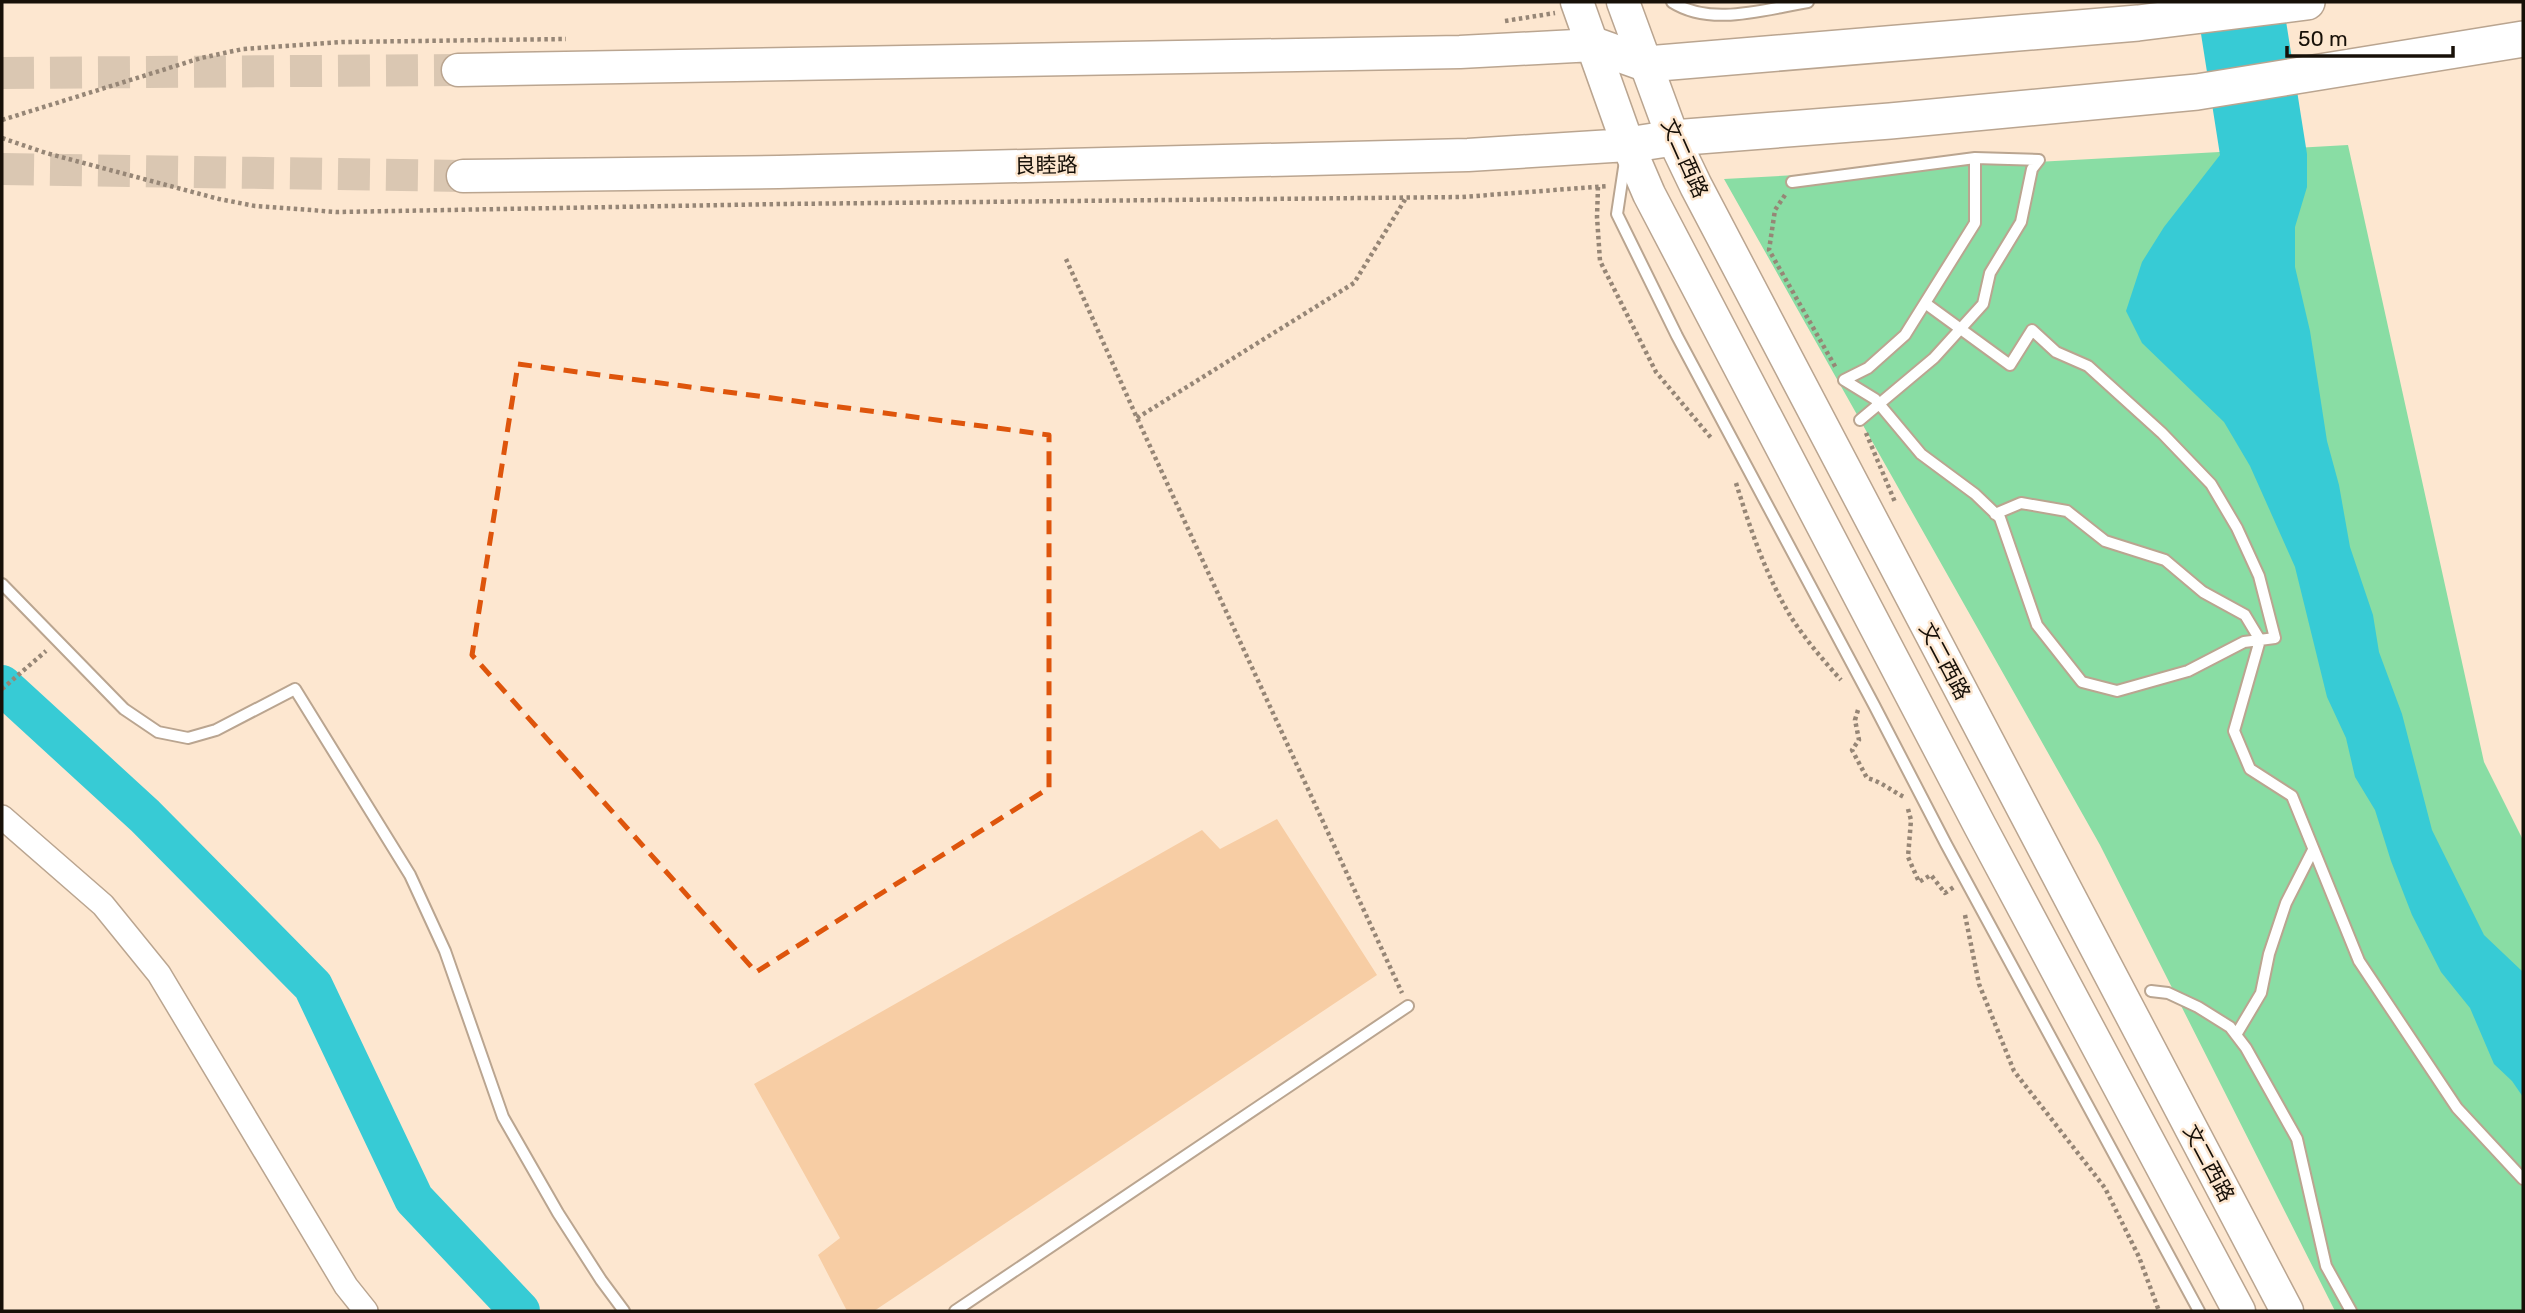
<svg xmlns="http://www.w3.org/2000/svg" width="2525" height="1313" viewBox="0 0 2525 1313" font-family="Rubik,'Noto Sans SC',sans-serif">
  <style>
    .green { fill: #89dda4 }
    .water { fill: #37cbd5 }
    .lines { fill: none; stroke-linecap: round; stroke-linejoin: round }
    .river { stroke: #37cbd5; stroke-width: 40 }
    .building { fill: #f7cda4 }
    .secondary-tunnel { stroke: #dac7b2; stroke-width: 32; stroke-dasharray: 32 16; stroke-linecap: butt }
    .service-casing { stroke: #baa590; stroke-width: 14 }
    .minor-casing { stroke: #baa590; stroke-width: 26 }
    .secondary-casing { stroke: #baa590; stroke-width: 35 }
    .primary-casing { stroke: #baa590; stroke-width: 38 }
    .path { stroke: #968676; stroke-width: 4.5; stroke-dasharray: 3.5 3.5; stroke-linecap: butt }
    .service { stroke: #fff; stroke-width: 10 }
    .minor { stroke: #fff; stroke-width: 23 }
    .secondary { stroke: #fff; stroke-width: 32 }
    .primary { stroke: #fff; stroke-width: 35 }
    .marked { fill: none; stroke: #de550c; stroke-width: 5; stroke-dasharray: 14 9; stroke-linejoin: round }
    .labels { text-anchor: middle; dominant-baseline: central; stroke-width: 5; stroke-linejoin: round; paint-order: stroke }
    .street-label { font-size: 21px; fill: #171008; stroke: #fde7d0 }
  </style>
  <rect width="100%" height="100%" fill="#fde7d0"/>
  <path class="green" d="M 2348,145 L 2484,762 L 2523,840 L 2523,1311 L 2335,1311 L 2100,845 L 1724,179 Z"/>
  <path class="water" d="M 2196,2 L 2283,2 L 2307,154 L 2307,187 L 2295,227 L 2295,267 L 2310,331 L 2327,441 L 2339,485 L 2350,547 L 2373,615 L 2379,652 L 2402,714 L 2432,830 L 2484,935 L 2523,972 L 2523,1097 L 2512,1081 L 2494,1064 L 2470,1008 L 2441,972 L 2412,915 L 2391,861 L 2375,810 L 2355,777 L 2346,738 L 2327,697 L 2295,567 L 2250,466 L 2224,422 L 2142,343 L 2126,311 L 2142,262 L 2164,227 L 2220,155 Z"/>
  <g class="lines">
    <path class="river" d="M 2,685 L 145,816 L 313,986 L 414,1199 L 520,1311"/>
  </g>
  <path class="building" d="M 1277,819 L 1377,975 L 874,1311 L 847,1311 L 818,1255 L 840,1238 L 754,1084 L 1202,830 L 1220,849 Z"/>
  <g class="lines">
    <path class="secondary-tunnel" d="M 2,73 L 458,70
      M 2,169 L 463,176"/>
    <defs>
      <path id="service" d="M 1672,2 C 1711,27 1765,9 1808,2
        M 1625,161 L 1617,214 L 1677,336 L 1874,705 L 1946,844 L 2199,1311
        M 1792,182 L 1975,158 L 2039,160 L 2032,169 L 2021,222 L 1990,273 L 1983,304 L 1934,358 L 1860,420
        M 1844,380 L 1875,399 L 1921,454 L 1975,494 L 2000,518 L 2037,625 L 2082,682 L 2117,691 L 2188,671 L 2244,642 L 2275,638 L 2259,576 L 2237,528 L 2211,484 L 2162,433 L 2088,366 L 2056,352 L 2032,330 L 2010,365 L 1925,303
        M 1844,380 L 1868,368 L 1905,335 L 1975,223 L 1975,158
        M 1995,514 L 2021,503 L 2067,511 L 2105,541 L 2165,560 L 2203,592 L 2245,615 L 2260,640 L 2234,731 L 2250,769 L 2292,796 L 2359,961 L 2457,1108 L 2523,1179
        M 2,584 L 124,709 L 158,732 L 188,738 L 216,730 L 295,689 L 410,875 L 445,951 L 503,1117 L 558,1213 L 601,1280 L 624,1311
        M 2151,991 L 2168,993 L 2198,1007 L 2230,1027 L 2246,1048 L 2297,1139 L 2326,1266 L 2351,1311
        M 2236,1035 L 2261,993 L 2269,954 L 2286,903 L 2313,850
        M 955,1311 L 1408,1006"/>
      <path id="minor" d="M 2,817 L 103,905 L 159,974 L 346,1286 L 366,1311"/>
      <path id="secondary" d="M 1577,2 L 1628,145 L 1649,194 L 1980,826 L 2239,1311
        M 1623,2 L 1673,138 L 1696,186 L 2287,1311
        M 458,70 L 1460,52 L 1594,45
        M 463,176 L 779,172 L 1468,155 L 1628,145"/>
      <path id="primary" d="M 1594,45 L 1647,64 L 2138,23 L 2307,2
        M 1628,145 L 1673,138 L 1890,121 L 2197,92 L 2523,39"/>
    </defs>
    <use href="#service" class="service-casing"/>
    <use href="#minor" class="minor-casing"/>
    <use href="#secondary" class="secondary-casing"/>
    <use href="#primary" class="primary-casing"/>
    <path class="path" d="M 1505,21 L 1555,13
      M 2,120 L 201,58 L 243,49 L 343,42 L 566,39
      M 2,138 L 46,153 L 219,199 L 255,206 L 337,212 L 780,204 L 1462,197 L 1608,186
      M 1598,187 L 1597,217 L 1600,261 L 1656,372 L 1712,439
      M 1785,195 L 1775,210 L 1769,250 L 1836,368
      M 1066,259 L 1137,418 L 1402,993
      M 1137,418 L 1354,283 L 1406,198
      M 1866,433 L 1895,502
      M 1736,483 C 1750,528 1766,576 1791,617 C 1805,639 1823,660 1841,680
      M 2,689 L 46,651
      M 1858,710 L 1855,720 L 1859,740 L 1852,750 L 1867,778 C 1880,781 1892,791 1904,797
      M 1908,809 L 1911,820 L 1908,857 L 1919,882 L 1931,875 L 1945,893 L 1954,887
      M 1965,915 L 1979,984 L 2014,1071 L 2105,1188 L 2139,1257 L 2159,1311"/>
    <use href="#service" class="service"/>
    <use href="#minor" class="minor"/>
    <use href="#secondary" class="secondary"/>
    <use href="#primary" class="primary"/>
  </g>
  <path class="marked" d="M 518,364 L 1049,435 L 1049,788 L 756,972 L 472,655 Z"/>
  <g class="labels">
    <g class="street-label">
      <text transform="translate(1685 158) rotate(66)">文二西路</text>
      <text transform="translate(1046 165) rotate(-1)">良睦路</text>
      <text transform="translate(1945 661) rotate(62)">文二西路</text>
      <text transform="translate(2209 1163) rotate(62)">文二西路</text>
    </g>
  </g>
  <rect width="2525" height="1313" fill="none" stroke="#171008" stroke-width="7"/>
  <path d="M2287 46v10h166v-10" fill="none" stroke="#171008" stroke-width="3.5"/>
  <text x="2298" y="46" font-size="21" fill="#171008" stroke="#fde7d0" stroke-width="5" paint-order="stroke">50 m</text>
</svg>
